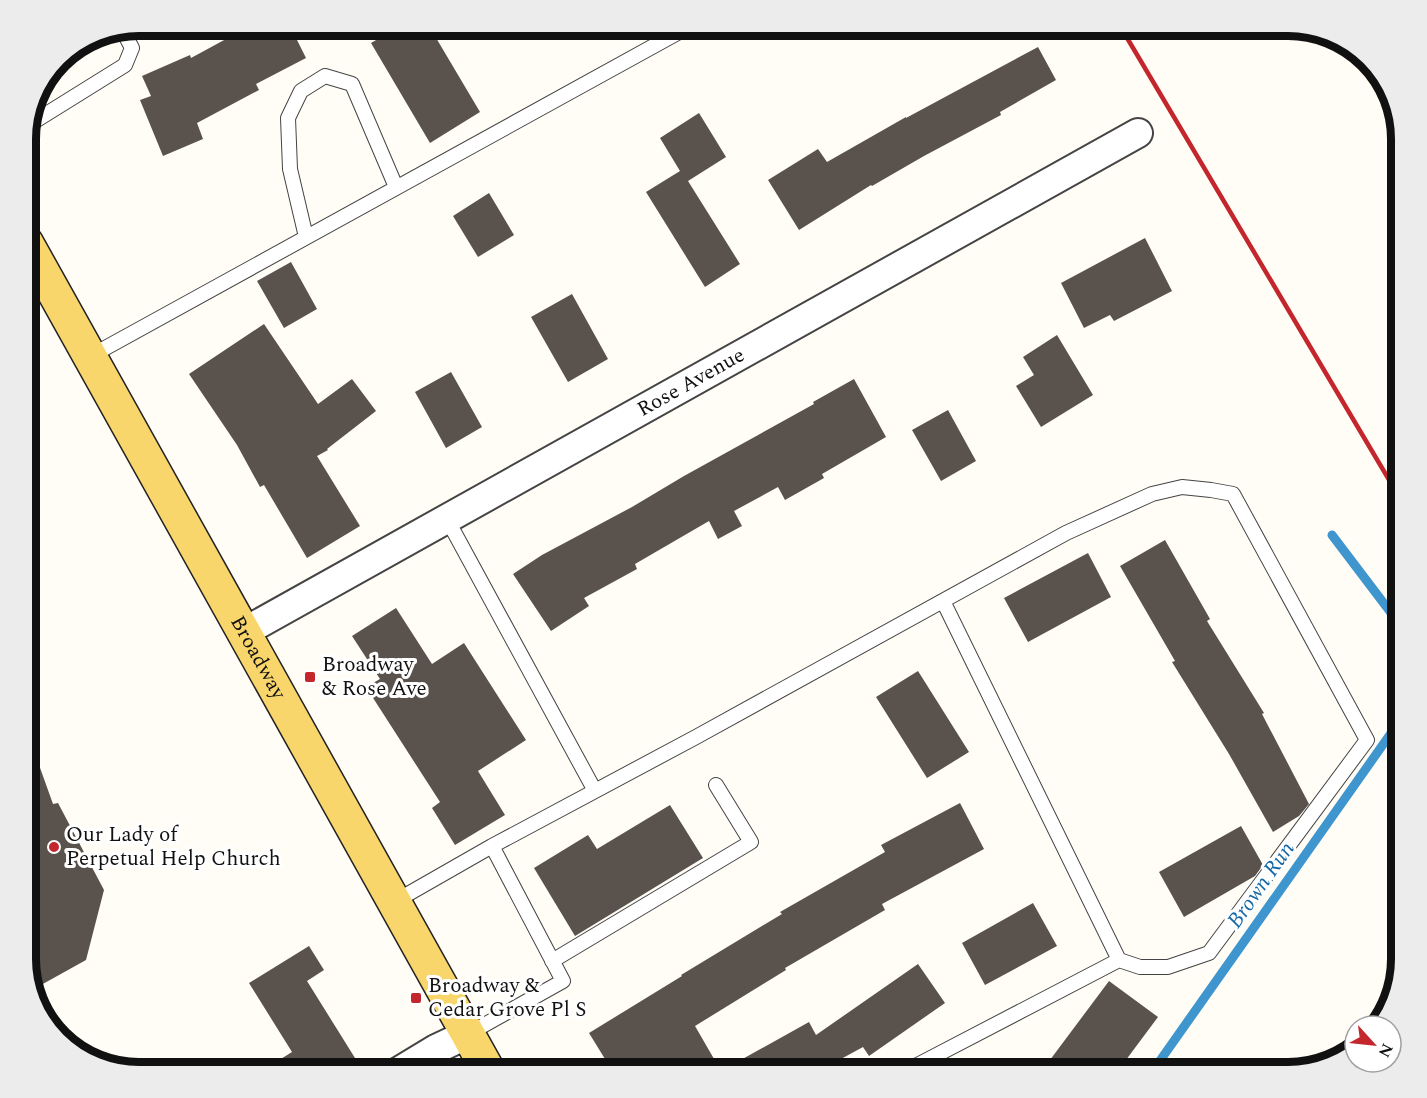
<svg xmlns="http://www.w3.org/2000/svg" width="1427" height="1098" viewBox="0 0 1427 1098" font-family="Spectral,serif">
  <style>
    .lines { fill: none; stroke-linecap: round; stroke-linejoin: round }
    .stream { stroke: #3f96cf; stroke-width: 9 }
    .building { fill: #5a524d }
    .service-casing { stroke: #444; stroke-width: 16 }
    .minor-casing { stroke: #444; stroke-width: 32 }
    .primary-casing { stroke: #222; stroke-width: 36 }
    .service { stroke: #fff; stroke-width: 14 }
    .minor { stroke: #fff; stroke-width: 28 }
    .primary { stroke: #f9d66b; stroke-width: 33 }
    .rail { stroke: #c4262e; stroke-width: 4.5 }
    .poi-dot { fill: #c4262e; stroke: #fff; stroke-width: 2 }
    .labels { text-anchor: middle; dominant-baseline: central; stroke-width: 6; stroke-linejoin: round; paint-order: stroke }
    .street-label { font-size: 21px; fill: #111; stroke: #fff }
    .poi-label { font-size: 21px; fill: #111; stroke: #fff; text-anchor: start }
    .water-label { font-size: 22px; font-style: italic; fill: #1768a6; stroke: #fff }
    .rim { fill: none; stroke: #111; stroke-width: 8 }
  </style>
  <rect width="100%" height="100%" fill="#fffdf5"/>
  <g class="lines">
    <path class="stream" d="M 1332,535 L 1401,626
      M 1152,1072 L 1401,719"/>
  </g>
  <path class="building" d="M 250,26 L 290,26 L 306,58 L 256,84 L 259,90 L 197,123 L 203,139 L 163,156 L 140,100 L 151,96 L 142,76 L 190,55 L 191,58 Z
    M 400,26 L 429,26 L 480,112 L 430,143 L 371,43 Z
    M 1038,47 L 1056,80 L 1000,112 L 1001,115 L 924,156 L 872,186 L 871,185 L 799,230 L 768,180 L 818,149 L 827,162 L 906,117 L 906,118 Z
    M 699,113 L 726,157 L 688,181 L 740,264 L 705,287 L 646,192 L 680,171 L 660,138 Z
    M 489,193 L 514,235 L 478,257 L 453,216 Z
    M 1145,238 L 1172,291 L 1114,321 L 1110,315 L 1084,328 L 1061,283 Z
    M 291,262 L 317,309 L 284,328 L 257,281 Z
    M 572,294 L 608,359 L 568,382 L 531,317 Z
    M 264,324 L 318,404 L 352,379 L 376,411 L 327,449 L 328,450 L 317,456 L 360,526 L 307,558 L 264,485 L 260,487 L 237,445 L 189,374 Z
    M 1057,335 L 1093,395 L 1041,427 L 1016,386 L 1034,375 L 1023,357 Z
    M 451,372 L 482,427 L 446,448 L 415,392 Z
    M 854,379 L 886,437 L 822,474 L 824,478 L 785,500 L 778,487 L 734,511 L 742,526 L 718,539 L 709,521 L 635,564 L 637,569 L 584,598 L 589,606 L 551,631 L 513,574 L 542,555 L 632,507 L 684,476 L 814,404 L 813,402 Z
    M 948,410 L 976,461 L 941,481 L 912,430 Z
    M 1165,540 L 1210,619 L 1207,621 L 1264,713 L 1262,714 L 1309,804 L 1299,816 L 1273,832 L 1229,754 L 1172,662 L 1175,661 L 1120,566 Z
    M 1088,553 L 1111,597 L 1028,642 L 1004,598 Z
    M 396,608 L 432,664 L 464,643 L 526,740 L 478,771 L 505,815 L 455,845 L 432,808 L 440,802 L 366,687 L 380,679 L 352,636 Z
    M 918,671 L 969,752 L 927,778 L 876,697 Z
    M 29,737 L 53,804 L 58,803 L 104,890 L 86,960 L 32,990 L 26,966 L 26,738 Z
    M 960,803 L 984,849 L 882,904 L 885,910 L 785,968 L 786,970 L 695,1026 L 721,1071 L 809,1022 L 816,1035 L 918,964 L 945,1003 L 869,1056 L 863,1047 L 817,1072 L 613,1072 L 589,1033 L 682,976 L 681,975 L 782,914 L 780,912 L 885,852 L 881,845 Z
    M 670,805 L 703,858 L 575,936 L 534,868 L 588,835 L 597,849 Z
    M 1241,826 L 1263,865 L 1255,876 L 1184,917 L 1159,872 Z
    M 1033,903 L 1057,946 L 985,985 L 962,943 Z
    M 309,946 L 324,970 L 307,981 L 355,1058 L 332,1072 L 260,1072 L 292,1052 L 249,983 Z
    M 1109,981 L 1158,1017 L 1117,1072 L 1041,1072 Z"/>
  <g class="lines">
    <defs>
      <path id="service" d="M 27,126 L 125,65 L 132,48 L 123,31
        M 306,237 L 290,169 L 288,118 L 301,91 L 325,76 L 352,84 L 396,187
        M 89,357 L 690,26
        M 447,519 L 595,791
        M 943,601 L 1119,960
        M 394,902 L 492,846 L 696,737 L 1066,533 L 1152,494 L 1182,487 L 1211,490 L 1233,494 L 1367,740 L 1209,953 L 1168,967 L 1140,967 L 1119,960 L 904,1072
        M 552,961 L 751,842 L 716,785
        M 468,1034 L 563,981 L 492,846"/>
      <g id="minor">
        <path id="s1" d="M 244,632 L 1138,133"/>
        <path d="M 398,1072 L 436,1049 L 468,1034"/>
      </g>
      <g id="primary">
        <path id="s2" d="M 26,242 L 489,1072"/>
      </g>
    </defs>
    <use href="#service" class="service-casing"/>
    <use href="#minor" class="minor-casing"/>
    <use href="#primary" class="primary-casing"/>
    <use href="#service" class="service"/>
    <use href="#minor" class="minor"/>
    <use href="#primary" class="primary"/>
    <path class="rail" d="M 1120,26 L 1401,500"/>
  </g>
  <g class="poi-dot">
    <rect x="304" y="671" width="12" height="12" rx="3"/>
    <circle cx="54" cy="847" r="6"/>
    <rect x="410" y="992" width="12" height="12" rx="3"/>
  </g>
  <g class="labels">
    <g class="street-label">
      <text stroke="none"><textPath href="#s1" startOffset="512">Rose Avenue</textPath></text>
      <text stroke="none"><textPath href="#s2" startOffset="476">Broadway</textPath></text>
    </g>
    <g class="poi-label">
      <text x="322" y="665">Broadway<tspan x="322" dy="24">&amp; Rose Ave</tspan></text>
      <text x="66" y="835">Our Lady of<tspan x="66" dy="24">Perpetual Help Church</tspan></text>
      <text x="428" y="986">Broadway &amp;<tspan x="428" dy="24">Cedar Grove Pl S</tspan></text>
    </g>
    <g class="water-label">
      <text transform="translate(1261 885) rotate(-55)">Brown Run</text>
    </g>
  </g>
  <path d="M0 0H1427V1098H0ZM139 36H1288A103 103 0 0 1 1391 139V959A103 103 0 0 1 1288 1062H139A103 103 0 0 1 36 959V139A103 103 0 0 1 139 36Z" fill="#ececec" fill-rule="evenodd"/>
  <path class="rim" d="M139 36H1288A103 103 0 0 1 1391 139V959A103 103 0 0 1 1288 1062H139A103 103 0 0 1 36 959V139A103 103 0 0 1 139 36Z"/>
  <g transform="translate(1373 1044) rotate(117)"><circle r="28" fill="#ffffff" stroke="#a0a0a0" stroke-width="1.5"/>
  <path d="M0-4.5L10 22L0 15L-10 22Z" fill="#c4262e"/>
  <text y="-9" font-size="16" font-weight="bold" text-anchor="middle" fill="#111111">N</text>
  </g>
</svg>
